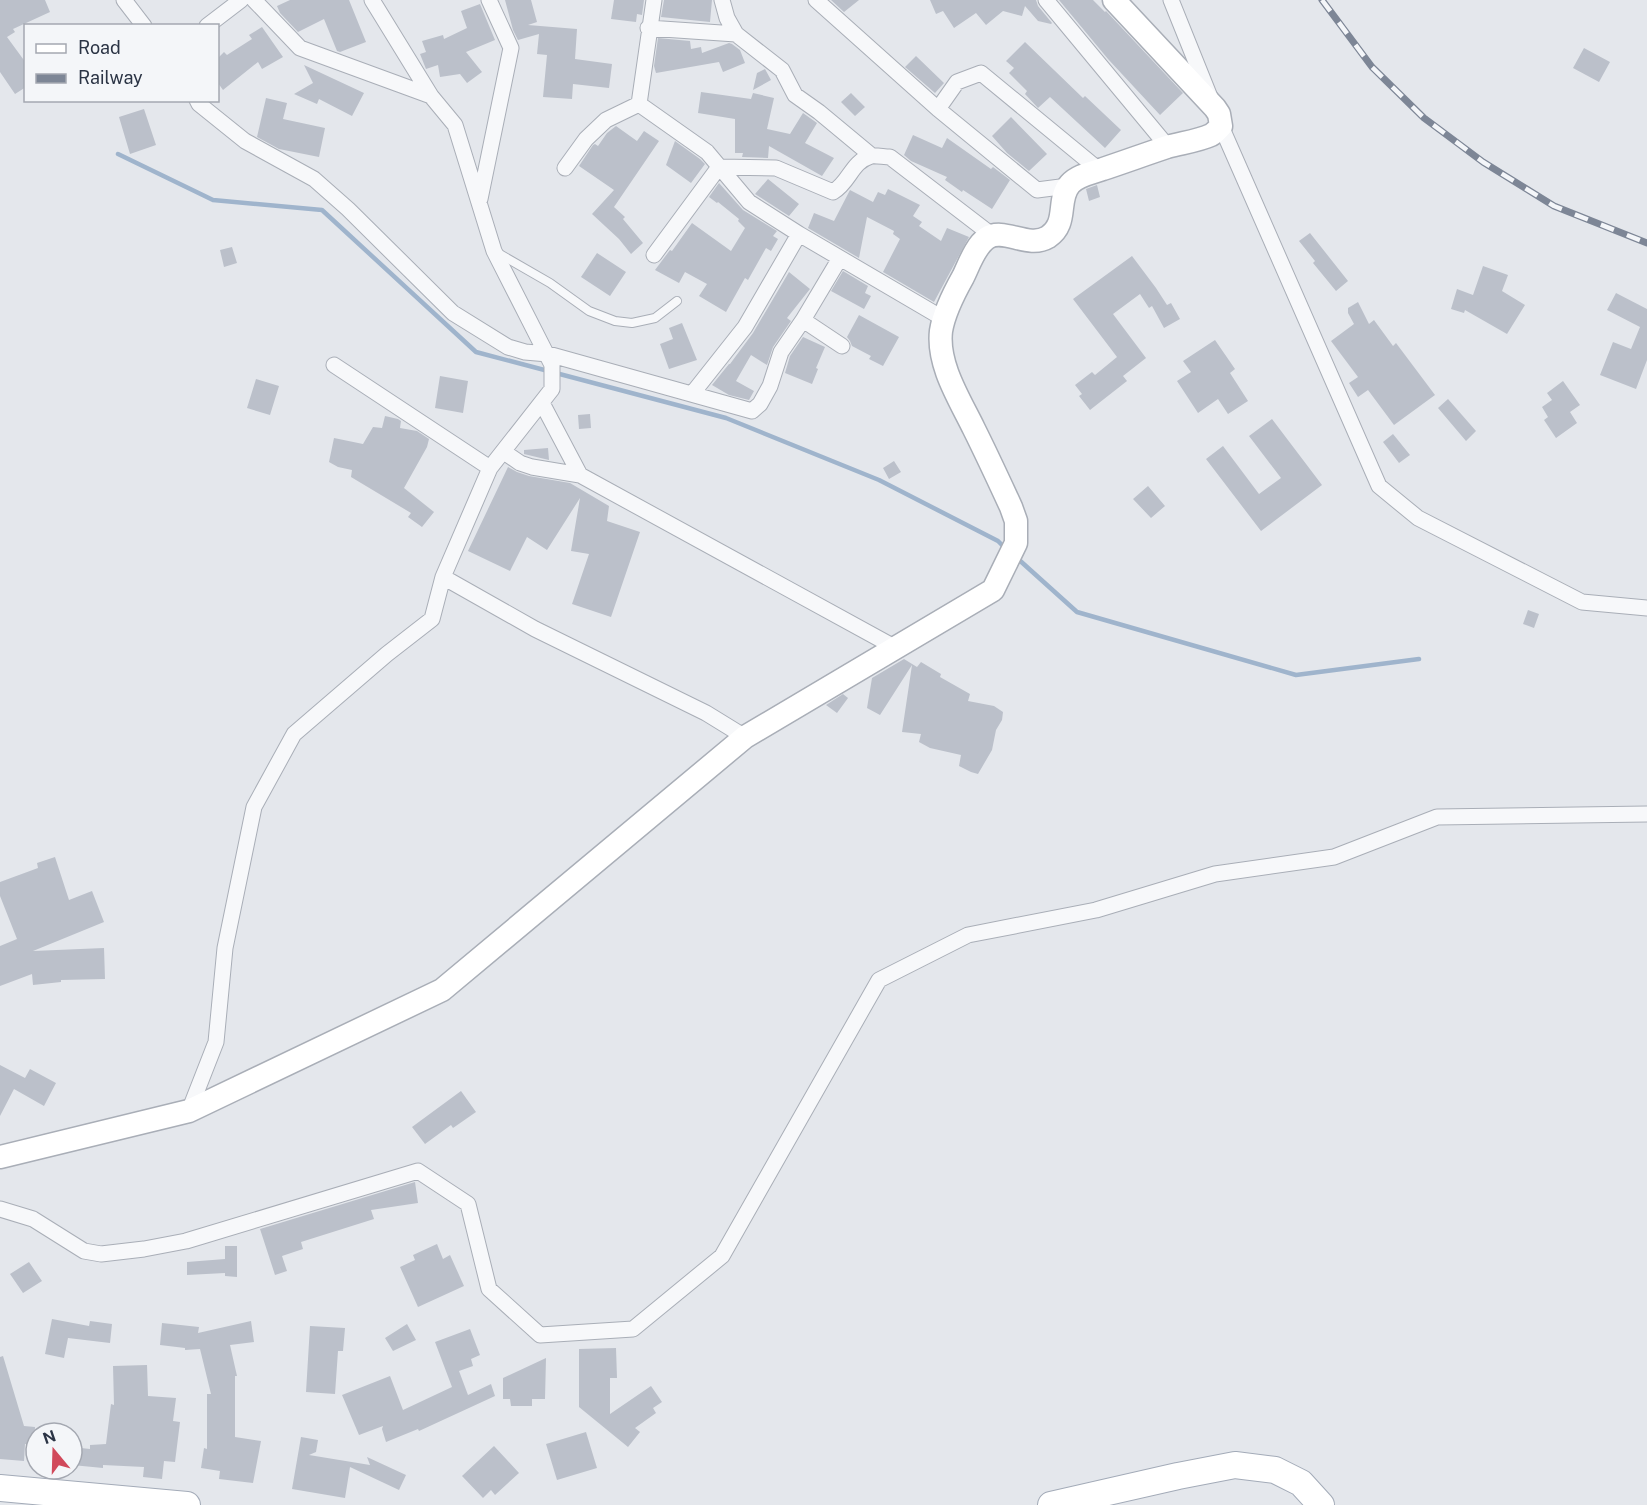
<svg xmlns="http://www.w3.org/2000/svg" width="1647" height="1505" viewBox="0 0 1647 1505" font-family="'Public Sans',sans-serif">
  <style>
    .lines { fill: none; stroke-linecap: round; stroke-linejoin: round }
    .stream { stroke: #9fb4cc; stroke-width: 4.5 }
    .building { fill: #bbc0ca }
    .service-casing { stroke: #a9aeb7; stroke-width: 10 }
    .minor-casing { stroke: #a9aeb7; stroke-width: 17 }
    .secondary-casing { stroke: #a9aeb7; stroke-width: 25 }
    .primary-casing { stroke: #a3abb8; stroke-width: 28 }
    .service { stroke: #f7f8fa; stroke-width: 8 }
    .minor { stroke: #f7f8fa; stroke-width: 15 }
    .secondary { stroke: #fff; stroke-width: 22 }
    .primary { stroke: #fff; stroke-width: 26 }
    .rail-casing { stroke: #7d8696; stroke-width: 7 }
    .rail { stroke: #f4f6f9; stroke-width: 4.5; stroke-dasharray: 14; stroke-linecap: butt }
  </style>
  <rect width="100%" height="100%" fill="#e4e7ec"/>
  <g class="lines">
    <path class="stream" d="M 118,154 L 213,200 L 322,210 L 476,352 L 726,418 L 879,480 L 998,541 L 1006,549
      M 1017,558 L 1077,612 L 1296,675 L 1419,659"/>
  </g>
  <path class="building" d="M 0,0 L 45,0 L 50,12 L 13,29 L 15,32 L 7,37 L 26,63 L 26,87 L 15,94 L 0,72 Z
    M 290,0 L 349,0 L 366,42 L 340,52 L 337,51 L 324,19 L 298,32 L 280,13 L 277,6 Z
    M 505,0 L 531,0 L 537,22 L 528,25 L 577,29 L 575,59 L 612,64 L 609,88 L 573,84 L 572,99 L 543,97 L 547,55 L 537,54 L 539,34 L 518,40 L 513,30 Z
    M 614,0 L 644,0 L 642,15 L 637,14 L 636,22 L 611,19 Z
    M 664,0 L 712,0 L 710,22 L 661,17 Z
    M 831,0 L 859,0 L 844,12 Z
    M 930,0 L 1036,0 L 1038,6 L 1052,23 L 1051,24 L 1038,21 L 1025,6 L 1022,16 L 1003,11 L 986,25 L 976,13 L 954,28 L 943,11 L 936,14 Z
    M 1059,0 L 1093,0 L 1105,12 L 1106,11 L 1183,93 L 1160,115 L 1108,59 Z
    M 480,4 L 495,40 L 466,52 L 482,72 L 467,83 L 460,74 L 440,77 L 438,65 L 426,69 L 420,54 L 426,52 L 422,41 L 443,35 L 444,39 L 467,28 L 461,11 Z
    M 262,27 L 283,57 L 262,69 L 258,62 L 223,90 L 218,83 L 218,58 L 224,52 L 227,55 L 252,39 L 249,35 Z
    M 658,38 L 690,41 L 691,49 L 701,47 L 702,53 L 729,43 L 732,44 L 740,50 L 745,63 L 723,72 L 719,62 L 656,73 L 654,66 Z
    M 1025,42 L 1083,98 L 1085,96 L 1121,130 L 1105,148 L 1050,97 L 1038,108 L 1025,94 L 1027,91 L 1009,73 L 1014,68 L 1006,61 Z
    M 1584,48 L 1610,62 L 1599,82 L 1573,68 Z
    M 916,56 L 944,83 L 935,93 L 905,67 Z
    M 304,65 L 364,93 L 352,116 L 319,99 L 317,104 L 294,94 L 313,83 Z
    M 765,69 L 771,80 L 753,90 L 757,73 Z
    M 701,92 L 751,99 L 753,93 L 774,98 L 767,129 L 790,134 L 803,113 L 817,123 L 805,143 L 834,158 L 822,176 L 769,146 L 768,158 L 742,157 L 743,153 L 735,153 L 735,119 L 698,113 Z
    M 851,93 L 865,107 L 855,116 L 841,102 Z
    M 266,98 L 287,103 L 283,119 L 325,128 L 319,157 L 279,149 L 257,137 Z
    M 144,109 L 156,145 L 130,154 L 119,117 Z
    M 1011,117 L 1047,154 L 1029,171 L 1007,153 L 992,136 Z
    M 616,126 L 637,141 L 644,131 L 659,141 L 614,207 L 625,217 L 623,219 L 643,243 L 631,254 L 619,239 L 592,214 L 614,190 L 579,166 L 593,145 L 595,144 L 598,146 L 607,133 Z
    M 913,135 L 942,148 L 947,138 L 991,169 L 993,167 L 1010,180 L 992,209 L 963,190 L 962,192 L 945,180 L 947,177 L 911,161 L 904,155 Z
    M 675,141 L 700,159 L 705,164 L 691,183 L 666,165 Z
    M 768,179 L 799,204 L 789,216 L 755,194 Z
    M 719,183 L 743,210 L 777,231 L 773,236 L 778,239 L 771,251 L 766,248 L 748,280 L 745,278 L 726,312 L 699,296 L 707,284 L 685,272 L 679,283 L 655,270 L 670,250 L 672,251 L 692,223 L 731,251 L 745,228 L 738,221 L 739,219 L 718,202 L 717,203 L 709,197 Z
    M 1097,185 L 1100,197 L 1089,201 L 1086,189 Z
    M 888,189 L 920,205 L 913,216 L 922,222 L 919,226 L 941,241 L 947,228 L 969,237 L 934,302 L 883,272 L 900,239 L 893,234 L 894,231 L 867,217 L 859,258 L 808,228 L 814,213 L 834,221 L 850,190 L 873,202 L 878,192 L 885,195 Z
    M 1310,233 L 1348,281 L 1336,291 L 1313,263 L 1315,261 L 1299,241 Z
    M 232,247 L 237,263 L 224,267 L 220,250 Z
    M 597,253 L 626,272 L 610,296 L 581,277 Z
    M 1132,256 L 1156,288 L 1167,305 L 1171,303 L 1180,319 L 1164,328 L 1152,306 L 1149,308 L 1140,294 L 1113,314 L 1146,358 L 1123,376 L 1127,381 L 1090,410 L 1079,396 L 1082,394 L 1075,385 L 1092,372 L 1095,375 L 1117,357 L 1073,299 Z
    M 1483,266 L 1508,275 L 1502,291 L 1525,305 L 1507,334 L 1465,310 L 1464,313 L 1451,309 L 1457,289 L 1473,295 Z
    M 843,271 L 868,286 L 865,293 L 871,296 L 864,309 L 831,291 Z
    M 789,272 L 810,289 L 787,318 L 791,321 L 773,347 L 767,365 L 751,355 L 736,381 L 754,391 L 749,400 L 729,395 L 712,385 L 729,364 L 730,364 L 753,333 Z
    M 1616,293 L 1647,309 L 1647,360 L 1636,389 L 1600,375 L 1613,342 L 1631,349 L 1640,327 L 1607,310 Z
    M 1358,302 L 1369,324 L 1374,320 L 1393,346 L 1396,343 L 1435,395 L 1394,425 L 1368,390 L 1358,397 L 1349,383 L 1358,377 L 1331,341 L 1354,324 L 1348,313 L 1348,308 Z
    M 859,315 L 899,337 L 883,366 L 869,359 L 871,356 L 852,346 L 850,341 L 847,337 Z
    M 682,323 L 697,360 L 669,369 L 660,344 L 673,339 L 669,328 Z
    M 803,337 L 825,347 L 816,368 L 818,369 L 812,384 L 785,373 L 790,356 Z
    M 1215,340 L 1235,369 L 1230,373 L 1248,401 L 1228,414 L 1218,399 L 1198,413 L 1177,381 L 1191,372 L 1183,361 Z
    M 440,376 L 468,381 L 463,413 L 435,408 Z
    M 256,379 L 279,386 L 270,415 L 247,408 Z
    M 1563,381 L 1580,405 L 1570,412 L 1577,423 L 1556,438 L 1544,420 L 1548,417 L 1542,407 L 1552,400 L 1547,393 Z
    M 1448,399 L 1476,431 L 1466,441 L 1438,408 Z
    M 590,414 L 591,428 L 579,429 L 578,415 Z
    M 385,416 L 398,419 L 401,421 L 400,428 L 417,431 L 429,439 L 427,447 L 404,488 L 434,512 L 422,527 L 408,517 L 411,513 L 351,477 L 352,470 L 338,467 L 329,462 L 334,438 L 363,444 L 373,427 L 382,428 Z
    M 1272,419 L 1322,485 L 1261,531 L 1206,459 L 1223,446 L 1259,494 L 1281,478 L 1249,436 Z
    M 1393,434 L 1410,455 L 1399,463 L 1383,442 Z
    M 548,448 L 549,460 L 524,454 L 524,450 Z
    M 894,461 L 901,472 L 889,479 L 883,468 Z
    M 508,467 L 517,472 L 529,476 L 570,483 L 609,506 L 607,521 L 640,532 L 611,617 L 572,604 L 589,554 L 571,551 L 580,498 L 547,550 L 527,537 L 510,571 L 468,551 Z
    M 1148,486 L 1165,506 L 1151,518 L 1133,499 Z
    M 1528,610 L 1539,614 L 1534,628 L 1523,624 Z
    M 904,659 L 917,667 L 921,662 L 941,674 L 940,677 L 970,694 L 968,701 L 994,706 L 1003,712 L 1002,720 L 996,730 L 992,750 L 978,774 L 971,772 L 959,766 L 961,755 L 930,748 L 919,742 L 921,734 L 902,732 L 912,665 L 880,715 L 867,708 L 872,678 Z
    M 843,694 L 848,698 L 837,713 L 826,705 Z
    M 55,857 L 69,900 L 92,891 L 104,922 L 33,951 L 104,948 L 105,979 L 61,980 L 61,982 L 33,985 L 32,974 L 0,986 L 0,946 L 17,939 L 0,896 L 0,882 L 38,868 L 37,863 Z
    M 0,1065 L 25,1078 L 30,1069 L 56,1083 L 44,1106 L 14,1089 L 0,1116 Z
    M 461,1091 L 476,1112 L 453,1128 L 451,1125 L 425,1144 L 412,1127 Z
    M 415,1182 L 418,1203 L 371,1210 L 374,1219 L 301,1242 L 303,1249 L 282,1256 L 287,1271 L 275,1275 L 260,1229 Z
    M 437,1244 L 443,1259 L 450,1255 L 464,1286 L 418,1307 L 400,1267 L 415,1260 L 413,1255 Z
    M 225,1246 L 237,1246 L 237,1277 L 225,1276 L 225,1273 L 187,1275 L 187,1262 L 225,1259 Z
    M 29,1262 L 42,1281 L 23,1293 L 10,1274 Z
    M 52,1319 L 89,1326 L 90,1321 L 112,1324 L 110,1343 L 68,1338 L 64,1358 L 45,1354 Z
    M 251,1321 L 254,1342 L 230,1345 L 237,1376 L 235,1376 L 235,1437 L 261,1441 L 253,1483 L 219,1479 L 220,1471 L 201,1468 L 204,1448 L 207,1449 L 207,1394 L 211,1394 L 200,1349 L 185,1350 L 185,1348 L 160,1345 L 162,1323 L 199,1327 L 198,1333 Z
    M 407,1324 L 416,1340 L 393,1351 L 385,1338 Z
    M 310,1326 L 345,1328 L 343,1351 L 338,1351 L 335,1394 L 306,1392 Z
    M 470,1329 L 480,1355 L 471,1359 L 473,1366 L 459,1371 L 468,1395 L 491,1384 L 495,1396 L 419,1431 L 418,1429 L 386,1442 L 382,1429 L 383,1426 L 359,1435 L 342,1395 L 390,1376 L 403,1410 L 452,1387 L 435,1342 Z
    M 616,1348 L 617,1378 L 610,1378 L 610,1414 L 651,1386 L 662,1402 L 653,1408 L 656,1413 L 635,1428 L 640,1432 L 628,1447 L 579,1407 L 579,1349 Z
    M 3,1356 L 24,1426 L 35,1427 L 34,1445 L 25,1444 L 24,1461 L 0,1459 L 0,1357 Z
    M 546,1358 L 545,1399 L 532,1399 L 532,1406 L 511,1406 L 510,1399 L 503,1399 L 503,1378 Z
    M 147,1365 L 148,1396 L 176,1398 L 173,1421 L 180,1422 L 175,1462 L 164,1461 L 162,1479 L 143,1477 L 144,1467 L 103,1465 L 103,1468 L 72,1465 L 72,1447 L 90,1449 L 90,1445 L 106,1444 L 111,1404 L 114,1405 L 113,1366 Z
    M 586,1432 L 597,1468 L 557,1480 L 546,1444 Z
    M 301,1437 L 318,1440 L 316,1452 L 309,1455 L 370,1465 L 367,1457 L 406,1475 L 399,1490 L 350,1467 L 345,1498 L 292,1489 Z
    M 494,1446 L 519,1473 L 495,1495 L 491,1490 L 483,1498 L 462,1476 Z"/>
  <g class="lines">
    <defs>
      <path id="service" d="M 498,253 L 550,283 L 589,311 L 615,321 L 632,323 L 655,318 L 677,301"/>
      <path id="minor" d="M 124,0 L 144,26
        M 254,0 L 300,48 L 431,96
        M 654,0 L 639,104 L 707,152 L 749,202 L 799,234 L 944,319
        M 722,0 L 727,18 L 736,34 L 782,70 L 795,95 L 819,112 L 872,156
        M 816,0 L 938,109 L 1037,190 L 1068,186
        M 1046,0 L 1168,147
        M 1171,0 L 1210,97
        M 207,26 L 241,0
        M 648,28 L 736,34
        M 197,100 L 199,104 L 245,141 L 314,179 L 348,209 L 453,313 L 508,347 L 525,352 L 548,354 L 752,411 L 760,404 L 770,386 L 781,352 L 803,320 L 840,258
        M 938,109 L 957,82 L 981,73 L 1099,170
        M 1221,126 L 1379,486 L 1418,518 L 1582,602 L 1647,608
        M 565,168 L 586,139 L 606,120 L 639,104
        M 480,199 L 511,48 L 489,0
        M 654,255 L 719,167 L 776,168 L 833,192 C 850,182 851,162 871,156 C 876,155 884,157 890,157 L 993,236
        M 803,320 L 842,346
        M 334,365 L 490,468
        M 692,394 L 745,327 L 799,234
        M 542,403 L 580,475 L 896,648
        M 504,452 L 520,463 L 532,467 L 580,475
        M 443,577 L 535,629 L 706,713 L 745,737
        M 189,1111 L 216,1042 L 225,948 L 254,807 L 294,734 L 387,654 L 432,619 L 443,577 L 490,468 L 552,389 L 552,365 L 494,251 L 455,125 L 431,96 L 372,0
        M 0,1209 L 33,1219 L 84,1251 L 101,1254 L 144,1249 L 186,1241 L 418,1171 L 468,1204 L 489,1289 L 540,1335 L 633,1329 L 722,1256 L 879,980 L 968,935 L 1096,910 L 1215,874 L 1334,857 L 1437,817 L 1647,814"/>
      <path id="secondary" d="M 0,1157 L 189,1111 L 442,990 L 745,737 L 993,590 L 1016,543 L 1016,521 L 1011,507 C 999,481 987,455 974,429 C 960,400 937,365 941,331 C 944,312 954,293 963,277 C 969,265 975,246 987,238 C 1004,227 1028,249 1048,237 C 1069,223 1056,200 1070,184 C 1078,175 1092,173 1103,169 C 1124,162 1146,154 1167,147 C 1181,143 1198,141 1211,135 C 1215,133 1218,129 1221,126 L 1219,114 L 1215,108 L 1114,0"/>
      <path id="primary" d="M 0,1488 L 187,1505
        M 1051,1505 L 1178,1476 L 1235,1465 L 1275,1470 L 1301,1483 L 1321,1505"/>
    </defs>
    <use href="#service" class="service-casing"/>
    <use href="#minor" class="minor-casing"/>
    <use href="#secondary" class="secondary-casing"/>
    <use href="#primary" class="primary-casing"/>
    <use href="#service" class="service"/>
    <use href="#minor" class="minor"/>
    <use href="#secondary" class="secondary"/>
    <use href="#primary" class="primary"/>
    <defs>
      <path id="rail" d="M 1322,0 L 1372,67 L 1424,118 L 1483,162 L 1554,206 L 1647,243"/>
    </defs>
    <use href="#rail" class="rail-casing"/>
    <use href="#rail" class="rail"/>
  </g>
  <rect x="24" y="24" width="195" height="78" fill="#f4f6f9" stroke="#a4a8b1" stroke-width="1.5"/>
  <rect x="36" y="44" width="30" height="9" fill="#ffffff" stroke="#a4a8b1" stroke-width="1.5"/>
  <text x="78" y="54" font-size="18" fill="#2b3445">Road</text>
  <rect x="36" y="74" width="30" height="9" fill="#7d8696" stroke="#a4a8b1" stroke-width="1.5"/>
  <text x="78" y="84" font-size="18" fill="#2b3445">Railway</text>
  <g transform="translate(54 1451) rotate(341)"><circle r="28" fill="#f4f6f9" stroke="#a4a8b1" stroke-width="1.5"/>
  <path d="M0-4.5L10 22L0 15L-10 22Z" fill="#d1495b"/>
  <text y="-9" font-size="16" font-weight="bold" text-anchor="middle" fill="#2b3445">N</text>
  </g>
</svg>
